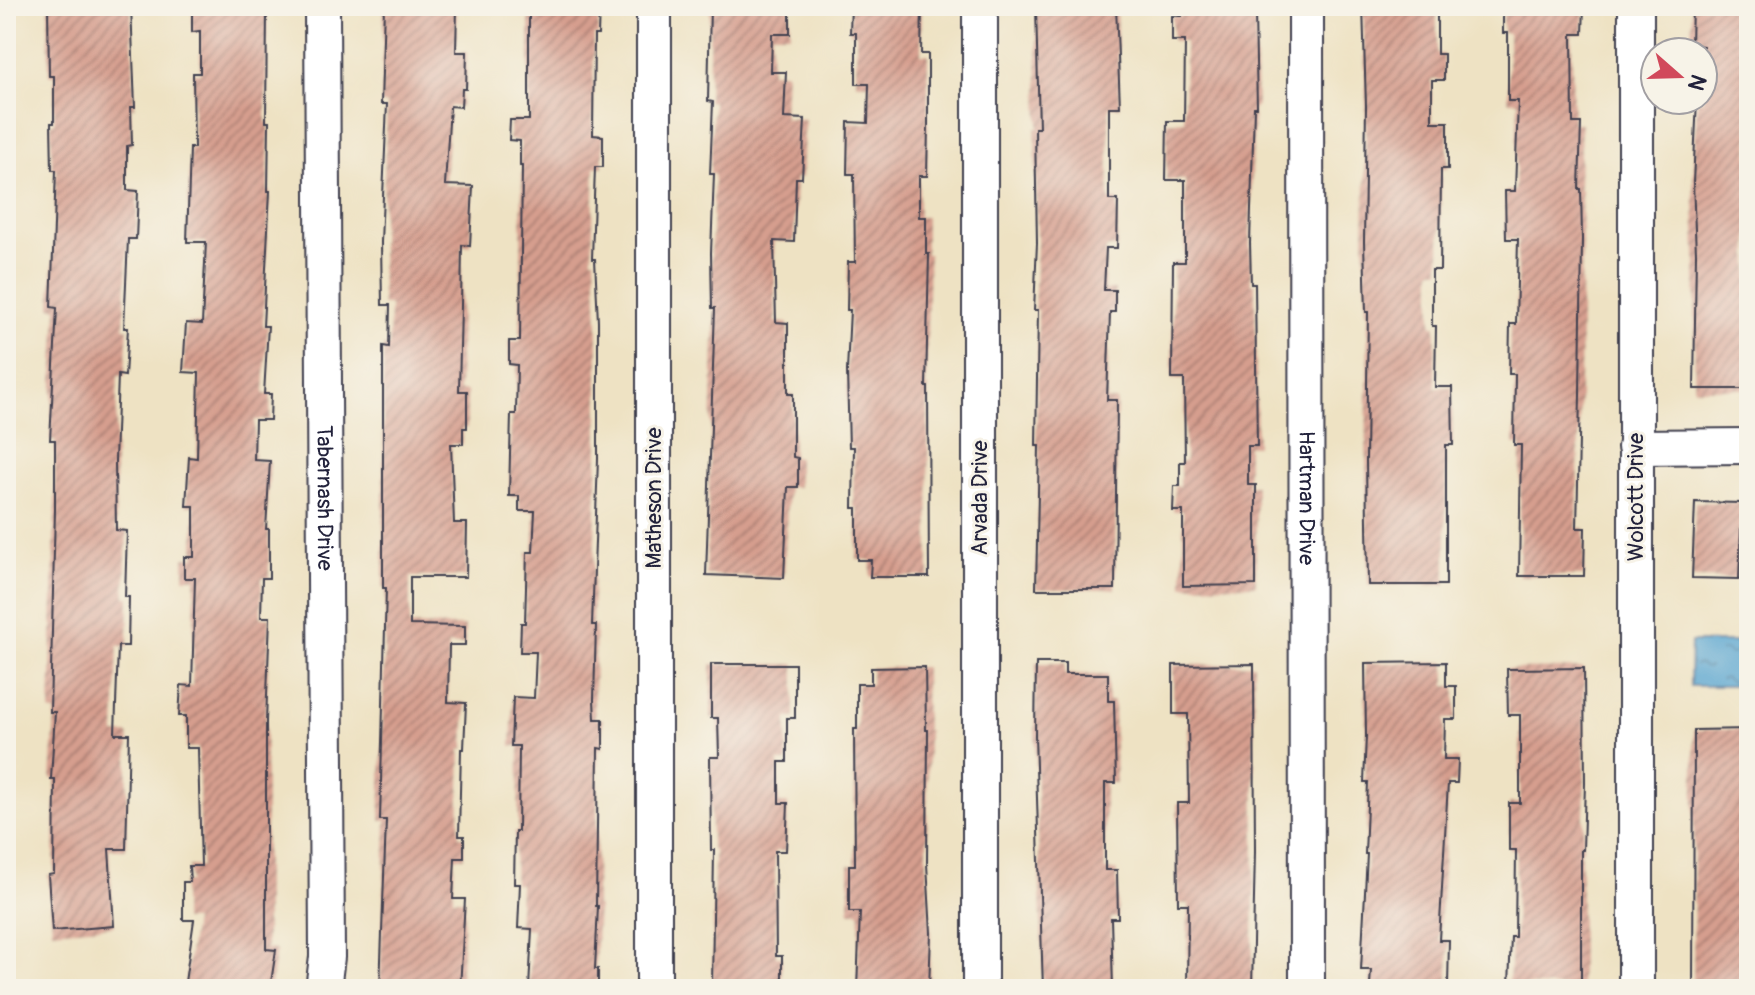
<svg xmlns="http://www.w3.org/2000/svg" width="1755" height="995" viewBox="0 0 1755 995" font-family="Pangolin,sans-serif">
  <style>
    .water { fill: url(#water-ripples); stroke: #3c6386; stroke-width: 2 }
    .building { fill: url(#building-hatch) }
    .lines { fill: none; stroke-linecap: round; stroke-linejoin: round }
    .minor-casing { stroke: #413f4f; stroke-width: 38 }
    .minor { stroke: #fff; stroke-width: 34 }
    .labels { text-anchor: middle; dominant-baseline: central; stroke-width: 6; stroke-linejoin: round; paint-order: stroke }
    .street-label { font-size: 22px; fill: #22223b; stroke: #f7f3e8 }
  </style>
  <defs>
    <pattern id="water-ripples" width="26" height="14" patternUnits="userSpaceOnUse" patternTransform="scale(2)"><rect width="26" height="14" fill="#57a4d0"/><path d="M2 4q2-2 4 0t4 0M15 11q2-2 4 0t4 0" fill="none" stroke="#4885aa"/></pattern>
    <pattern id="building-hatch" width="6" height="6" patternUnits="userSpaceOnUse" patternTransform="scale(2)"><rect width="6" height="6" fill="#d69e8e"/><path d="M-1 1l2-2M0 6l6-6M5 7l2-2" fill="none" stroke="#ad8075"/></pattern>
  </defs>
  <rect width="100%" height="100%" fill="#f7f3e8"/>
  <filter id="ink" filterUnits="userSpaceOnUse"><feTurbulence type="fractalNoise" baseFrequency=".0125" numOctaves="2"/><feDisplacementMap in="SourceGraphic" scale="16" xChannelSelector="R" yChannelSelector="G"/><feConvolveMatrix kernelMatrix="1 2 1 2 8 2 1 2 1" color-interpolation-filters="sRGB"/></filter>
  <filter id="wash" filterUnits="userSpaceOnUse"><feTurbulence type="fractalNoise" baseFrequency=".006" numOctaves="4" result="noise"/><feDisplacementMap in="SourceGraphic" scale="32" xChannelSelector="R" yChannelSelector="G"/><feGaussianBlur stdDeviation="1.8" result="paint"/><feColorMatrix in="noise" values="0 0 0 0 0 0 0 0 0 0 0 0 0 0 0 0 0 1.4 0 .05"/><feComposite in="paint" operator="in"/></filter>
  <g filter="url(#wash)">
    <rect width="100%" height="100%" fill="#eee2c3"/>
    <path class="water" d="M 1691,642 L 1749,642 L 1749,686 L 1690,686 Z"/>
    <g id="blocks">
      <path class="building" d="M 48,6 L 131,6 L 135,107 L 131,107 L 132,145 L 127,146 L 127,190 L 138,191 L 136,239 L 128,239 L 124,328 L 128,328 L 125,376 L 118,375 L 115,461 L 116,530 L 127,531 L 125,597 L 129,597 L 128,646 L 118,646 L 115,734 L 129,734 L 126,849 L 109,849 L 114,926 L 52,931 L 48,875 L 54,874 L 55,779 L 51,779 L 55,712 L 50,712 L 55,510 L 55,440 L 50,440 L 57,308 L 51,307 L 56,170 L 52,170 L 51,123 L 54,123 L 54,76 L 49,76 Z
        M 192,6 L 267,6 L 266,122 L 269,122 L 268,191 L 270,191 L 263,326 L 268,326 L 264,394 L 271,394 L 270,420 L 255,420 L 254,460 L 270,461 L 266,529 L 269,529 L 269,578 L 262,578 L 261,617 L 270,617 L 266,721 L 266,949 L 276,950 L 270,989 L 184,989 L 194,920 L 183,920 L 183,882 L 190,882 L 189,866 L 201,866 L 198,748 L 186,748 L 186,716 L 179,716 L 181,685 L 192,686 L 195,578 L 184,578 L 184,557 L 194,557 L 194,506 L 186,506 L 189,457 L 197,458 L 199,373 L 183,372 L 186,323 L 202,324 L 206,242 L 187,242 L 190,148 L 194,148 L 193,73 L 200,73 L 200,31 L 192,32 Z
        M 384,6 L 457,6 L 456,52 L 467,52 L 466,89 L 462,89 L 461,107 L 450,106 L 445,185 L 473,186 L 470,246 L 462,245 L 461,306 L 459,391 L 467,391 L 467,428 L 463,428 L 463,444 L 451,444 L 454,523 L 467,523 L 466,577 L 410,577 L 410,625 L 465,626 L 465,645 L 449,645 L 448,702 L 466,703 L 464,749 L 461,749 L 459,836 L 464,836 L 464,858 L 455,858 L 453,899 L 465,899 L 460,989 L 380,989 L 386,820 L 380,820 L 386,588 L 383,588 L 383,346 L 389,347 L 390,305 L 382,305 L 381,242 L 387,104 L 381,104 Z
        M 529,6 L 599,6 L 598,35 L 594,35 L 593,135 L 603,136 L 603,167 L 595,167 L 592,259 L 595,259 L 598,322 L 598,459 L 592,625 L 596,625 L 594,700 L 595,719 L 603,719 L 603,749 L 598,748 L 596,906 L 598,906 L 595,969 L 598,969 L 598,989 L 529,989 L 532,929 L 518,928 L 520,884 L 514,884 L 515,831 L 518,831 L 519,746 L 511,746 L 513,697 L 534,698 L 536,652 L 520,652 L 521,623 L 525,623 L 527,552 L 533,552 L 535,511 L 519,511 L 519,496 L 509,496 L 511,414 L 516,414 L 517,365 L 509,364 L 509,341 L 520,341 L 522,166 L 520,166 L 520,141 L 509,140 L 510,120 L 529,120 Z
        M 710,6 L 790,6 L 790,34 L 772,34 L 771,72 L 786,72 L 784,118 L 805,119 L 802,178 L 796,178 L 794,242 L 774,241 L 776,322 L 788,323 L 788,394 L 793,394 L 793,457 L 798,458 L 798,487 L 788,487 L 784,578 L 706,575 L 715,308 L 712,308 L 711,253 L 714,174 L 710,174 L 713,102 L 708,101 Z
        M 851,6 L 922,6 L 921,54 L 928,54 L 928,124 L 927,176 L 919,176 L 919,217 L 926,217 L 926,254 L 929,254 L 926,387 L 928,387 L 929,577 L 870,577 L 871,560 L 857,560 L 857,508 L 853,508 L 854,447 L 849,447 L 847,371 L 850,310 L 847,310 L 848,262 L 855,262 L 854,174 L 847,174 L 848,122 L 868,123 L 869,84 L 856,84 L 856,33 L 850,33 Z
        M 1036,6 L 1116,6 L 1120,107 L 1109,107 L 1109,200 L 1118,200 L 1117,248 L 1106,248 L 1104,290 L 1115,290 L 1115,312 L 1110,312 L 1107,400 L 1117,400 L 1115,589 L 1036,589 L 1039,446 L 1036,446 L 1038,310 L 1034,310 L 1037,243 L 1035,128 L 1039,128 Z
        M 1182,6 L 1247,6 L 1247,14 L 1255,14 L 1257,107 L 1254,107 L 1250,243 L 1251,284 L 1255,284 L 1257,446 L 1248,446 L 1248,485 L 1256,485 L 1256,585 L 1183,586 L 1183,511 L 1173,511 L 1174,486 L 1180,486 L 1180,462 L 1185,462 L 1184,379 L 1172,379 L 1173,262 L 1185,262 L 1185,180 L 1166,180 L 1167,121 L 1184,121 L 1185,41 L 1172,41 L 1172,16 L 1182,16 Z
        M 1363,6 L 1437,6 L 1437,54 L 1444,54 L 1444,80 L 1432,80 L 1432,122 L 1448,122 L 1448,169 L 1441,169 L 1440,270 L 1432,270 L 1432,326 L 1436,326 L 1435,387 L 1452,387 L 1453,445 L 1446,445 L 1446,585 L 1368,585 L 1366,461 L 1368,312 L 1366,312 L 1364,242 L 1366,106 Z
        M 1503,6 L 1584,6 L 1583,34 L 1572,34 L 1573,123 L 1581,123 L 1579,189 L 1581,189 L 1582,238 L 1580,395 L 1577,528 L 1585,528 L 1584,576 L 1519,576 L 1521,445 L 1514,445 L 1515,374 L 1509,374 L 1510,324 L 1516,324 L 1518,239 L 1506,239 L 1505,191 L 1515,191 L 1518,101 L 1508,101 L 1508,33 L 1503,33 Z
        M 1692,6 L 1749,6 L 1749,389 L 1694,389 L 1696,253 L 1693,183 L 1697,100 L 1703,100 L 1703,46 L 1691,45 Z
        M 1695,502 L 1742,503 L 1739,579 L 1692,578 Z
        M 1446,662 L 1446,686 L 1456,686 L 1456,719 L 1445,719 L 1444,759 L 1458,759 L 1457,783 L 1448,783 L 1439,940 L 1449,940 L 1448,986 L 1370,985 L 1371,970 L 1361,970 L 1367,854 L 1365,854 L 1368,782 L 1364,782 L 1366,736 L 1365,663 Z
        M 1036,663 L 1065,663 L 1065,674 L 1108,674 L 1108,701 L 1114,701 L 1116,783 L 1105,783 L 1105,870 L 1117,870 L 1118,918 L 1111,918 L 1113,989 L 1043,989 L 1035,735 Z
        M 711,664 L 795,664 L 795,718 L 787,718 L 787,762 L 779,762 L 779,803 L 788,803 L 786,851 L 775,851 L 776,956 L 782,956 L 782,989 L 712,989 L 714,850 L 711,850 L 710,757 L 719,757 L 718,718 L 711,718 Z
        M 1254,664 L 1255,851 L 1252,989 L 1187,989 L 1188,904 L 1178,904 L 1177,803 L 1189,803 L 1188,714 L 1173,714 L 1173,665 Z
        M 925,667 L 926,730 L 928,730 L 927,864 L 931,933 L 929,989 L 857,989 L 860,912 L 849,912 L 849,865 L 855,865 L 854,729 L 857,729 L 857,684 L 871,684 L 871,668 Z
        M 1584,668 L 1585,783 L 1583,850 L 1581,850 L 1581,988 L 1509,985 L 1511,937 L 1515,937 L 1516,850 L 1509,850 L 1509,803 L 1520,803 L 1520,715 L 1508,715 L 1507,669 Z
        M 1749,729 L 1749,989 L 1693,989 L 1694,730 Z"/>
    </g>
  </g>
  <g filter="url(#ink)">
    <use href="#blocks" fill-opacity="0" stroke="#413f4f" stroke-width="2"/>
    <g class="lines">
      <defs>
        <g id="minor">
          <path id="s1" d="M 322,6 L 327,957 L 323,989"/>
          <path d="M 654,6 L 654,989"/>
          <path id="s2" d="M 1306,6 L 1307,989"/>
          <path d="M 1635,447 L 1749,446"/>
          <path d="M 980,989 L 980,6"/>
          <path d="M 1636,989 L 1636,6"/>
        </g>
      </defs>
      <use href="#minor" class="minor-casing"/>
      <use href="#minor" class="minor"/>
    </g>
  </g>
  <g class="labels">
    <g class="street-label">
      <text transform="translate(1636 497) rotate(-90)">Wolcott Drive</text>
      <text stroke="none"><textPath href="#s1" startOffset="492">Tabernash Drive</textPath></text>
      <text transform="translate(654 498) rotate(-90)">Matheson Drive</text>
      <text transform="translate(980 498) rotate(-90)">Arvada Drive</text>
      <text stroke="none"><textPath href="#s2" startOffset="492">Hartman Drive</textPath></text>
    </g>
  </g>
  <rect width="1755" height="995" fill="none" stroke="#f7f3e8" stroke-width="32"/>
  <g transform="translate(1679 76) rotate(110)"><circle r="38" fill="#f7f3e8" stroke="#a29fa3" stroke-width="2"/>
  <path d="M0-6L14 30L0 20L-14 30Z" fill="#d1495b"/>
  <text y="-12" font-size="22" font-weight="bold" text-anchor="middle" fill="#22223b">N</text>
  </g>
</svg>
